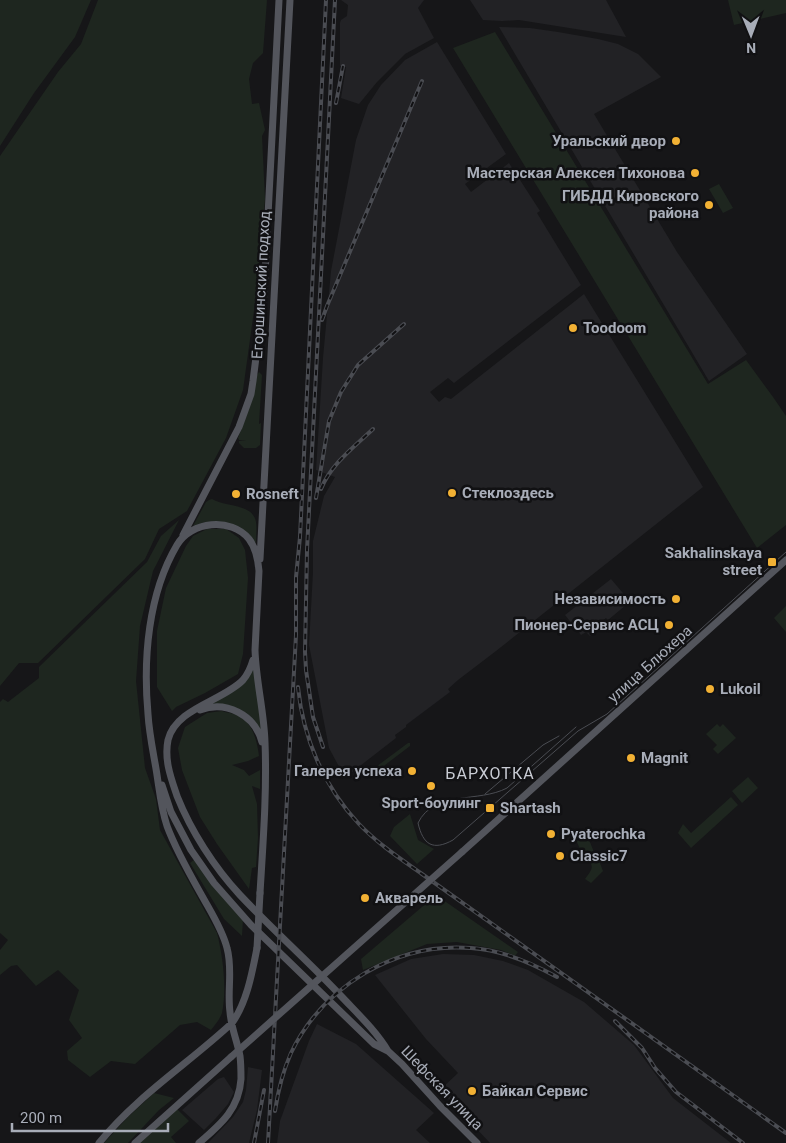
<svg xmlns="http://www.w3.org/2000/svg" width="786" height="1143" viewBox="0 0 786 1143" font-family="Roboto,sans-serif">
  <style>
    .built { fill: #222225 }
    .green { fill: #1e261f }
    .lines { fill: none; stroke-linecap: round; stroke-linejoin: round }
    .primary { stroke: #53555c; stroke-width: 7 }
    .tram { stroke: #4a4c52; stroke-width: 1 }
    .rail-casing { stroke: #4a4c52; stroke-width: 4 }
    .rail { stroke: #111113; stroke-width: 2; stroke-dasharray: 5.5; stroke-linecap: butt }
    .primary-bridge { stroke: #53555c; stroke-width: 7 }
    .poi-dot { fill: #f2b134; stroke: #111113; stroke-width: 2 }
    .labels { text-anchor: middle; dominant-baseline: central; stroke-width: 5; stroke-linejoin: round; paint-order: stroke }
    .poi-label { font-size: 15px; font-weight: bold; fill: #a8adb8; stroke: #111113; text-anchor: start }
    .street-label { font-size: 15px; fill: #a8adb8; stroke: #111113 }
    .neighbourhood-label { font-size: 16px; letter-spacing: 1px; fill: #c9ccd4; stroke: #111113 }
  </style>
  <rect width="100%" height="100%" fill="#161618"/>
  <path class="built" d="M 341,0 L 424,0 L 418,8 L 434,38 L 405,54 L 377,82 L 359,104 L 341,98 L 346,67 L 340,66 L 340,23 L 341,20 L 347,16 L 348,5 Z
    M 470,0 L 606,0 L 626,37 L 519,20 L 502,21 L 483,20 Z
    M 499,27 L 530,28 L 558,32 L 598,39 L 618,44 L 638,54 L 661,77 L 594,114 L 677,252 L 747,354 L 709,381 Z
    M 437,42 L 506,154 L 465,184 L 471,192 L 509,163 L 540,211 L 537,213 L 581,285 L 454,383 L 448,378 L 430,392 L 439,402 L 445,397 L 451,399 L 584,294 L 703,487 L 496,651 L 458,680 L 448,689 L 450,692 L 406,725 L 406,727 L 395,735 L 396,738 L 347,776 L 344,776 L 329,748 L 309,645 L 313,572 L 313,541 L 324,496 L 335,477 L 316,470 L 323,358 L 331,271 L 356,140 L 368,105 L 381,85 L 405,60 Z
    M 611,579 L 628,599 L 624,602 L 626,605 L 608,620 L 606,618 L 597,625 L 599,629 L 590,636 L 586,632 L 581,635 L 565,615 Z
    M 443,954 L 474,955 L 503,961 L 528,970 L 584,1002 L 634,1045 L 673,1098 L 731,1143 L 490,1143 L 440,1090 L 458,1073 L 426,1039 L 375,975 L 411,959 Z
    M 317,1024 L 356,1044 L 434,1113 L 416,1130 L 430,1143 L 277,1143 L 280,1121 L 309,1041 Z
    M 248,1067 L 262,1070 L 257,1110 L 249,1143 L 208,1143 L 233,1117 L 243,1102 L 246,1090 Z
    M 224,1077 L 234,1092 L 228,1104 L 216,1118 L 204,1130 L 182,1110 L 218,1079 Z"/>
  <path class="green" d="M 0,0 L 91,0 L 75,37 L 34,93 L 0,146 Z
    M 98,0 L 267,0 L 263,53 L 253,63 L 249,79 L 252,104 L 259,103 L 265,130 L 262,136 L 265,199 L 256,296 L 243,390 L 226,438 L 187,511 L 159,529 L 145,559 L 38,663 L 19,663 L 0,686 L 0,156 L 58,72 L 81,44 Z
    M 728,0 L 786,0 L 786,13 L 734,25 Z
    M 495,32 L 708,384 L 746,360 L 773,397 L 786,416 L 786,525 L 757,548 L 453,48 Z
    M 719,184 L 733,208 L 723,213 L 709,189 Z
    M 259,372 L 262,375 L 259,424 L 261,423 L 260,445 L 256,448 L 244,448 L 239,443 L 239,441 L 246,441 L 239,440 L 238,438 L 246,417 L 256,376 Z
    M 212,499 C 224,507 253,503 256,522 C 257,529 256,536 256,543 L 249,535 L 214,522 L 206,522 L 193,526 L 206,502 L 209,500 Z
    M 179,520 L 153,571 L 140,626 L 136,681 L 145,768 L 156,799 L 160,830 L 217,933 C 223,956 227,990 222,1013 C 220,1019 215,1025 211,1030 L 197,1022 L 180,1025 L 135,1064 L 111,1061 L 90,1077 L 68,1060 L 67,1051 L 82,1038 L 69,1020 L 79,990 L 58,970 L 36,986 L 17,965 L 11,966 L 0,975 L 0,950 L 8,940 L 0,933 L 0,702 L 3,699 L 8,702 L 39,678 L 39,667 L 147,562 L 161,536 Z
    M 207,529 L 226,529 L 239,538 L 245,550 L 248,578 L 243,654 L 238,674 L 205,693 L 176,707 L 172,711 L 157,687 L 157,631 L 166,588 L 186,546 L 193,536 Z
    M 786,606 L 786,632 L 774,618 Z
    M 255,650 L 264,749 L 257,729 L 233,710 L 196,709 L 243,680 Z
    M 222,711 C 227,713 233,713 237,715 C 253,722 257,741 259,756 L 248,761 L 232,765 L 244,770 L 249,776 L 260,770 L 260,789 L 252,786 L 257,804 L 258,838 L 256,867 L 252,868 L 249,889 L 217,844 L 200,817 L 182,770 L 178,748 L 185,727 L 207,713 Z
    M 717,724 L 720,727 L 723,724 L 736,738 L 718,754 L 713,749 L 717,745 L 706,734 Z
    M 408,743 L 410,743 L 410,746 L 368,778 L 365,775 Z
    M 748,777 L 758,788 L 742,803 L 732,791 Z
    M 731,797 L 738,805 L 691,848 L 678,833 L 683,824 L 691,833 Z
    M 410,814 L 418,840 L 434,849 L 417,864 L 390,836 L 394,827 Z
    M 587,835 L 594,852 L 583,856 L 576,840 Z
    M 596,853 L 603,871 L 591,883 L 585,879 C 591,871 596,866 586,858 L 587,856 Z
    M 195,859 L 243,919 L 242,936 L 224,919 L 190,863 Z
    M 436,895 L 518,952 L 515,956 L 501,950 L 457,942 L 427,944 L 363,970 L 361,959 Z
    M 154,1093 L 174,1098 L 159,1110 L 128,1143 L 104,1143 L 128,1117 Z
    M 177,1109 L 189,1121 L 171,1137 L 176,1143 L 137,1143 Z"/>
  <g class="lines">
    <path class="primary" d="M 183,535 L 239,427 L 251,394 L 253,381 L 264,294 L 279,0
      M 260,559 L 290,0
      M 253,660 C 251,667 248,674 243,680 C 223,701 176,708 168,740 C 164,760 171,778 177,796 C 191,831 214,867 240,895 C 273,930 309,962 342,997 C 358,1014 376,1031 388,1051
      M 200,710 C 226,700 255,715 262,742
      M 162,785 L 171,812 L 191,850 L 214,883 L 251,925 L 374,1044 L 388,1051 L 402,1064 L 440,1106 L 477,1143
      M 462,852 L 786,560
      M 99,1143 C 137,1096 189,1063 232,1023 C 247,1002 252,973 257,948
      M 135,1143 L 231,1057
      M 199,1143 C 221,1124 239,1109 241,1079 C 241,1071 241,1064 240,1056 C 237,1041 231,1027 230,1012 C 227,991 233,969 227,948 C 223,932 214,917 206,903 C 192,878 177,853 167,826 C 160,805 159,784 155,763 C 152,746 149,731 148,714 C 143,659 148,594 177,545 C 191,521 231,517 249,539 C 256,548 258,559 259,571 L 255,650 C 256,681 264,711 265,742 C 267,792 263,843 260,893"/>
    <path class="tram" d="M 576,727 L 507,788 C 479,803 434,790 418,823 C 423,845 433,851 453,840 L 578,731 L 607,714 L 786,552
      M 485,794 L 543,745 L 559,736"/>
    <defs>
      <path id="rail" d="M 336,103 L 343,66
        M 322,320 L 327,306 L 422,81
        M 321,489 C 331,464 354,447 373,429
        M 316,498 L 329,421 L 341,392 L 358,365 L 404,324
        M 298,687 C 303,738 324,787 359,824 C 378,844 401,859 422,874 L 786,1133
        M 323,747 L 313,717 L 306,670 L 305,652 L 307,550 L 335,0
        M 615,1021 L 642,1048 L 655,1068 L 676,1092 L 743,1143
        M 275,1111 C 278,1091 283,1071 291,1053 C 323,986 396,942 471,948 C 502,950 530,962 557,977
        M 254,1143 L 264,1090
        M 268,1143 L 296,635 L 296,577 L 300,537 L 326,0"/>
    </defs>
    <use href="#rail" class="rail-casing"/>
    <use href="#rail" class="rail"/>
    <path class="primary-bridge" d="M 257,948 L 260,893
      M 231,1057 L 462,852"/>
  </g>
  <g class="poi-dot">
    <circle cx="676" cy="141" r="5"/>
    <circle cx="695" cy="173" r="5"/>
    <circle cx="709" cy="205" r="5"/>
    <circle cx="573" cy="328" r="5"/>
    <circle cx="452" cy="493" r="5"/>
    <circle cx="236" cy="494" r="5"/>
    <rect x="767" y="557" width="10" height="10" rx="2.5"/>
    <circle cx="676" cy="599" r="5"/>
    <circle cx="669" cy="625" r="5"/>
    <circle cx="710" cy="689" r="5"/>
    <circle cx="631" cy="758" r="5"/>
    <circle cx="412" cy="771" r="5"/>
    <circle cx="431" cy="786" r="5"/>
    <rect x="485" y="803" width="10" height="10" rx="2.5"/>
    <circle cx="551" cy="834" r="5"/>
    <circle cx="560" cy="856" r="5"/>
    <circle cx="365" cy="898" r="5"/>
    <circle cx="472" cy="1091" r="5"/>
  </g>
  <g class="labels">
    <g class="poi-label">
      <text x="666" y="141" text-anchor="end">Уральский двор</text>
      <text x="685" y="173" text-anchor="end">Мастерская Алексея Тихонова</text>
      <text x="699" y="196" text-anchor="end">ГИБДД Кировского<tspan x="699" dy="17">района</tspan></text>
      <text x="583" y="328">Toodoom</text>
      <text x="462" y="493">Стеклоздесь</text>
      <text x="246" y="494">Rosneft</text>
      <text x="762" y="553" text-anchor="end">Sakhalinskaya<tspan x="762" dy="17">street</tspan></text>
      <text x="666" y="599" text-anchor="end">Независимость</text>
      <text x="659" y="625" text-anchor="end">Пионер-Сервис АСЦ</text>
      <text x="720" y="689">Lukoil</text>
      <text x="641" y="758">Magnit</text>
      <text x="402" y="771" text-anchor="end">Галерея успеха</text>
      <text x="431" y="803" text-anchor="middle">Sport-боулинг</text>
      <text x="500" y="808">Shartash</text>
      <text x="561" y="834">Pyaterochka</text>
      <text x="570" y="856">Classic7</text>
      <text x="375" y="898">Акварель</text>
      <text x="482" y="1091">Байкал Сервис</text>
    </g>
    <g class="street-label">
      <text transform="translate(261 285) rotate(-87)">Егоршинский подход</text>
      <text transform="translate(650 664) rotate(-42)">улица Блюхера</text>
      <text transform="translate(442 1088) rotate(46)">Шефская улица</text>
    </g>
    <g class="neighbourhood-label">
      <text x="490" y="773">БАРХОТКА</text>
    </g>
  </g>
  <g transform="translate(751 35) rotate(179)" stroke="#111113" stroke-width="4" paint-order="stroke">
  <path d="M0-4L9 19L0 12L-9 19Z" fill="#a8adb8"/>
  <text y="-8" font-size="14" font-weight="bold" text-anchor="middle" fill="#a8adb8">N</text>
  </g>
  <path d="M12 1123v8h156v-8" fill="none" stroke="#a8adb8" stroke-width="2.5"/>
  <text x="20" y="1123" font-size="15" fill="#a8adb8" stroke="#111113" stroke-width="4" paint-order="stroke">200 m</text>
</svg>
